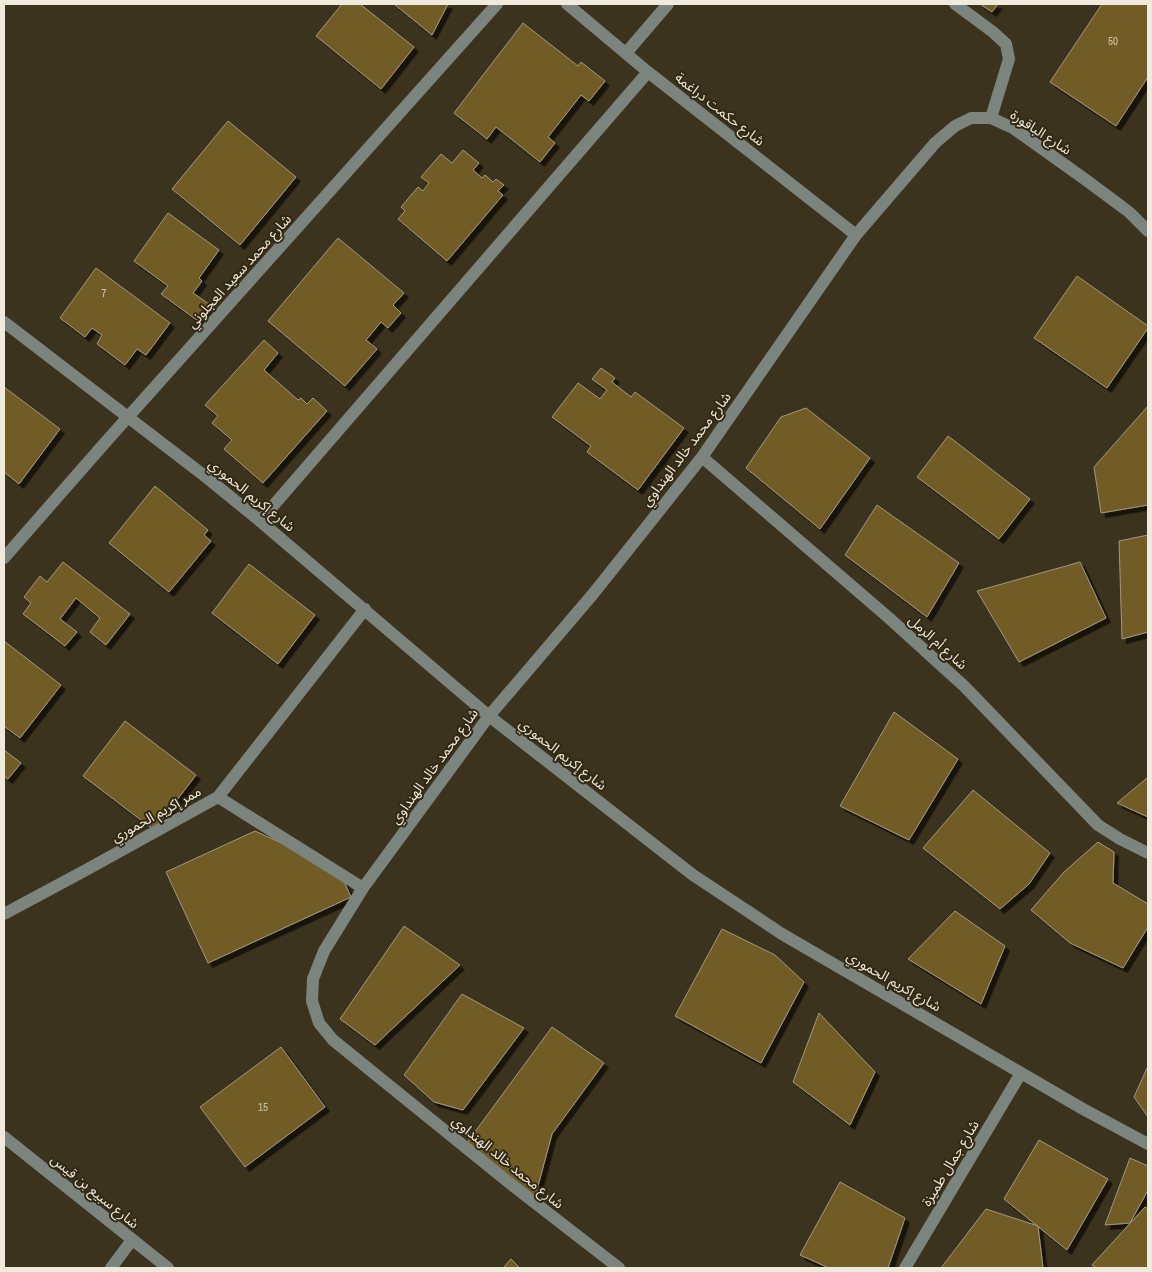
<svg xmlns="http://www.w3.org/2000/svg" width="1152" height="1272" viewBox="0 0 1152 1272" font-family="'Archivo Narrow','Noto Sans Arabic',sans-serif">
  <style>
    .building { fill: #715c26; stroke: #a29880; filter: url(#shadow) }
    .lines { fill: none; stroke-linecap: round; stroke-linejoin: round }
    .minor { stroke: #7b857e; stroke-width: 12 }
    .labels { text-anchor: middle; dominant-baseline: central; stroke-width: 4; stroke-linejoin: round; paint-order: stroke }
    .number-label { font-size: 11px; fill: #d0c6af }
    .street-label { font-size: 14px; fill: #f0eadd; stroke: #322915 }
  </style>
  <defs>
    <filter id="shadow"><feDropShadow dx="4.5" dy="4.5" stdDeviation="0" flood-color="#0009"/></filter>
  </defs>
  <rect width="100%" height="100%" fill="#3c331e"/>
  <path class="building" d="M 342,4 L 360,4 L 414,47 L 381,89 L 316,36 Z
    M 394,4 L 448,4 L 432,35 Z
    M 980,4 L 998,4 L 992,12 Z
    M 1102,4 L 1148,4 L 1148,77 L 1116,126 L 1050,82 Z
    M 523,23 L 578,66 L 581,62 L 605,81 L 589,101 L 581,95 L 548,137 L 555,143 L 540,162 L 496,127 L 487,139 L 454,113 Z
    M 228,121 L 296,177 L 240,245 L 172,189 Z
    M 463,150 L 479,163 L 473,170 L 482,178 L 485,175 L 493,182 L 496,179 L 504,185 L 498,191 L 503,195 L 447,261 L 398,219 L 405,211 L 401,207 L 418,187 L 423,191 L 429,183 L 421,177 L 441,154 L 452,163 Z
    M 168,213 L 219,250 L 199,278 L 202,281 L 193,293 L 209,304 L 198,321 L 161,294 L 168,286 L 134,261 Z
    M 338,238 L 404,293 L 393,305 L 401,313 L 388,328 L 381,322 L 366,340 L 377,349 L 345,386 L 268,321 Z
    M 96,268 L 170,323 L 146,355 L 137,349 L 125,365 L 97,344 L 102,335 L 92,328 L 85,337 L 60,318 Z
    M 1077,276 L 1148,326 L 1148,328 L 1107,388 L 1034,338 Z
    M 264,340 L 278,353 L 264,370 L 298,400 L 301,398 L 307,404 L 313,398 L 327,411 L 263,483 L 224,449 L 232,440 L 212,423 L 218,416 L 205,405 Z
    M 601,368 L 615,378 L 612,382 L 631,397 L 635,392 L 684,428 L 638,490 L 587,452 L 591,446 L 552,417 L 578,383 L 600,399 L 607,390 L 592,379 Z
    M 4,387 L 60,429 L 19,484 L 4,472 Z
    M 1148,406 L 1148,505 L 1101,513 L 1094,467 Z
    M 806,408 L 870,458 L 820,529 L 746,468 L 781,417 Z
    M 948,436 L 1030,499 L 999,539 L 917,477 Z
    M 155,486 L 208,530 L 204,535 L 211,541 L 169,592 L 109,543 Z
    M 877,505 L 959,563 L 927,617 L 845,555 Z
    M 1148,535 L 1148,632 L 1122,639 L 1119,541 Z
    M 63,562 L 130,614 L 106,645 L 90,632 L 100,618 L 76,598 L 60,619 L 77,632 L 65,646 L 23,614 L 31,603 L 24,597 L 40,576 L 47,582 Z
    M 1080,562 L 1106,618 L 1019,662 L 977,591 Z
    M 249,564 L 315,615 L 278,664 L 212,613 Z
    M 4,641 L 61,685 L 20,738 L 4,726 Z
    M 894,712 L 958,759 L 909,840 L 840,806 Z
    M 125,721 L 196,775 L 154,830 L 83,776 Z
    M 4,750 L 21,763 L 8,779 L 4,776 Z
    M 1147,778 L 1148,778 L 1148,817 L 1117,803 Z
    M 973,790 L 1050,853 L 1029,884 L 1000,909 L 923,848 Z
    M 255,831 L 301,852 L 341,875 L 351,897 L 208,963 L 166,872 Z
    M 1098,842 L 1114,852 L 1113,883 L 1148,904 L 1148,927 L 1123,968 L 1070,943 L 1031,910 L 1064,872 Z
    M 955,911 L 1005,946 L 981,1004 L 908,959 Z
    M 404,926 L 460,965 L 375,1045 L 340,1019 Z
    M 722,929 L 775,955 L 804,982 L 761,1063 L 675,1016 Z
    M 462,994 L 524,1028 L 463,1110 L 434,1102 L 404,1075 Z
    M 819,1013 L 875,1072 L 850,1125 L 793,1082 Z
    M 552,1027 L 604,1063 L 552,1134 L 535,1197 L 466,1144 Z
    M 281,1047 L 325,1107 L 245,1167 L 200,1107 Z
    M 1148,1066 L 1148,1117 L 1134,1097 Z
    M 1039,1140 L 1108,1179 L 1067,1250 L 1004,1199 Z
    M 1130,1158 L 1148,1166 L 1148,1190 L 1130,1223 L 1105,1225 Z
    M 840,1182 L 905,1218 L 888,1268 L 829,1268 L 800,1255 Z
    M 1145,1207 L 1148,1209 L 1148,1268 L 1097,1268 L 1092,1265 Z
    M 986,1209 L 1038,1226 L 1043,1268 L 941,1268 Z
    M 511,1259 L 520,1268 L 503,1268 Z"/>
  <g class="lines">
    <path class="minor" d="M 567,4 L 648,72 L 856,235
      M 955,4 L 993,32 L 1006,44 L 1009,59 L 991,118
      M 626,53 L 668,4
      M 4,322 L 206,477 L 260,521 L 489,716 L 693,875 L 782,934 L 1083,1109 L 1148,1144
      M 702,457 L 889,618 L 964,686 L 1098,825 L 1120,839 L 1148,853
      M 260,521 L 648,72
      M 4,558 L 103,445 L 497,4
      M 218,797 L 363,888
      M 4,914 L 86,870 L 218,797 L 365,609
      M 4,1137 L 168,1268
      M 111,1268 L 132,1240
      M 619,1268 L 512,1185 L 333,1040 L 319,1023 L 312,1001 L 313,979 L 324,951 L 363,888 L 489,716 L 593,594 L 702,457 L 856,235 L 935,143 L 955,126 L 971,118 L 991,118 L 1013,128 L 1086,180 L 1129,212 L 1148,231
      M 905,1268 L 1021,1073"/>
  </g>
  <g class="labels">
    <g class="number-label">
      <text x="1113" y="41">50</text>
      <text x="104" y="293">7</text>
      <text x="263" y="1107">15</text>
    </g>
    <g class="street-label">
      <text transform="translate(720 109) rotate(38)">شارع حكمت دراغمة</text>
      <text transform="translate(1041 132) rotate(33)">شارع الباقورة</text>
      <text transform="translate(239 271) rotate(-48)">شارع محمد سعيد العجلوني</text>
      <text transform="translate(686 449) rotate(-53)">شارع محمد خالد الهنداوي</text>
      <text transform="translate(252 495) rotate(39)">شارع إكريم الحموري</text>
      <text transform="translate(938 642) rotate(42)">شارع أم الرمل</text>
      <text transform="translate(563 754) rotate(38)">شارع إكريم الحموري</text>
      <text transform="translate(434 766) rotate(-54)">شارع محمد خالد الهنداوي</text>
      <text transform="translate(156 814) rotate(-29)">ممر إكريم الحموري</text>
      <text transform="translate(894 981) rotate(30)">شارع إكريم الحموري</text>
      <text transform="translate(508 1162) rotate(39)">شارع محمد خالد الهنداوي</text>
      <text transform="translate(950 1163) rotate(-59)">شارع جمال طميزة</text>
      <text transform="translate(95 1191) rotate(39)">شارع سبيع بن قيس</text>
    </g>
  </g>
  <rect width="1152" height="1272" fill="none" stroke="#f0eadd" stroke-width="10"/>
</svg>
